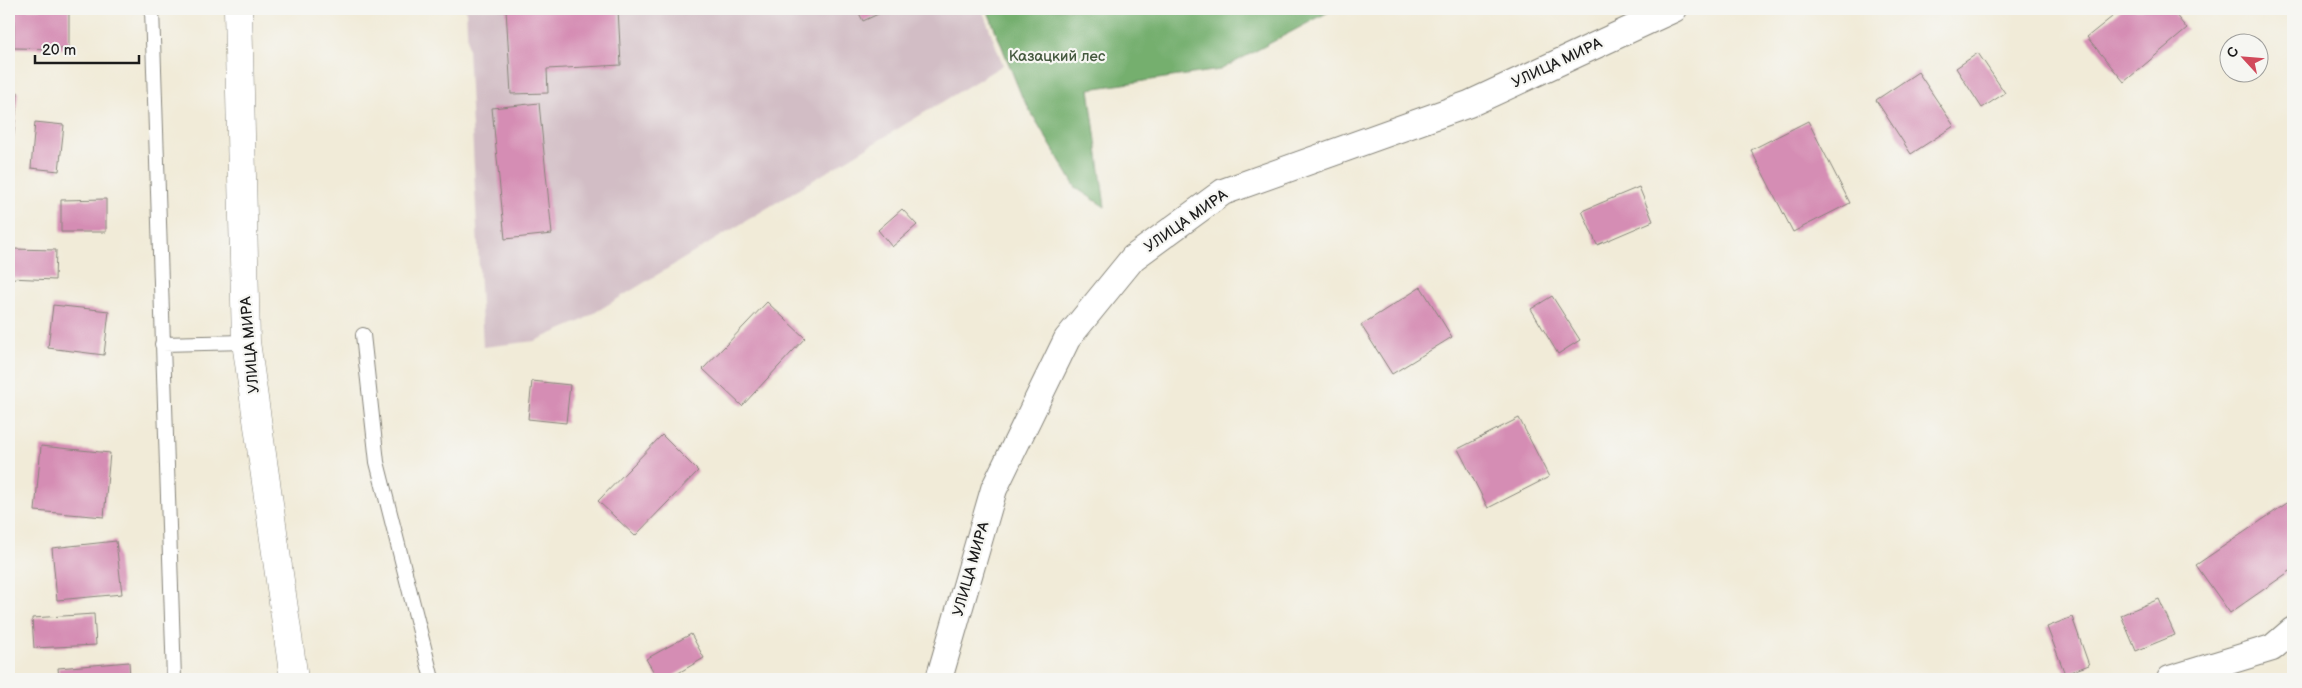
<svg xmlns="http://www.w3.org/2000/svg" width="2302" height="688" viewBox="0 0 2302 688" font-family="'Balsamiq Sans',sans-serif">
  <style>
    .industrial { fill: #d2bdc5 }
    .forest { fill: #75af6e; stroke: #486645 }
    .building { fill: #d58db4 }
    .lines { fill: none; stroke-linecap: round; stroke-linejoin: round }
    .service-casing { stroke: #86847a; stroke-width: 16 }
    .minor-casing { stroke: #86847a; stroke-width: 28 }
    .secondary-casing { stroke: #86847a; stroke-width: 29 }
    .service { stroke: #fff; stroke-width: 14 }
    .minor { stroke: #fff; stroke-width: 26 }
    .secondary { stroke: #fff; stroke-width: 28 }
    .labels { text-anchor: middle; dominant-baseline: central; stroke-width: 4.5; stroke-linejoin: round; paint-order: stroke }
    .park-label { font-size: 15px; fill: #45593f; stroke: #f6f6f2 }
    .street-label { font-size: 15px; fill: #1c1c1c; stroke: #f6f6f2 }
  </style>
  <rect width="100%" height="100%" fill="#f6f6f2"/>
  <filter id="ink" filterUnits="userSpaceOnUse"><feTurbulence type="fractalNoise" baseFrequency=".02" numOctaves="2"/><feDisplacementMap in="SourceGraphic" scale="10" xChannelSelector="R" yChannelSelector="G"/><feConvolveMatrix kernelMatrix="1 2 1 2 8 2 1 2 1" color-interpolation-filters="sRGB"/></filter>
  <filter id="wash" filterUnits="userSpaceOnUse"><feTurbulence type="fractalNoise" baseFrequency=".0096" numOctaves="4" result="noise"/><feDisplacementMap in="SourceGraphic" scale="20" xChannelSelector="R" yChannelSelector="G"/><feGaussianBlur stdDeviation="1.12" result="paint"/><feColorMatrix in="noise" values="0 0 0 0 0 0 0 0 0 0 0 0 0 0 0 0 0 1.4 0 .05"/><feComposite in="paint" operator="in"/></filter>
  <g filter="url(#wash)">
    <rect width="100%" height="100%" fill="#f1ebd8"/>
    <path class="industrial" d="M 466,9 L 982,9 L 1003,65 L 581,321 L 535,341 L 483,347 Z"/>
    <path class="forest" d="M 987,9 L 1334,9 L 1220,70 L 1089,89 L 1105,207 L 1076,188 L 1022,97 Z"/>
    <g id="blocks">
      <path class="building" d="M 14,9 L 69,9 L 69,49 L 14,48 Z
        M 506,9 L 618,9 L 621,65 L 547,69 L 548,93 L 511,94 Z
        M 857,9 L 889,9 L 863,21 Z
        M 2122,9 L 2171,9 L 2187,29 L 2124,82 L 2087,37 Z
        M 1978,53 L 2005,93 L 1982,108 L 1956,68 Z
        M 1918,72 L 1954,126 L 1911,154 L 1876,100 Z
        M 9,91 L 18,92 L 12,151 L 9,151 Z
        M 539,103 L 552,234 L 505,239 L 492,108 Z
        M 1808,121 L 1850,203 L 1793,232 L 1751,150 Z
        M 35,122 L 64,125 L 59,171 L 31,168 Z
        M 1639,187 L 1653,221 L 1597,245 L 1582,211 Z
        M 106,199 L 106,232 L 61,232 L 61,200 Z
        M 902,209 L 917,225 L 892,247 L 878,230 Z
        M 12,249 L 56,250 L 55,280 L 10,278 Z
        M 1421,287 L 1452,337 L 1392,374 L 1361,325 Z
        M 1552,296 L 1580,340 L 1558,354 L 1531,309 Z
        M 767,302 L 805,338 L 742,406 L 703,369 Z
        M 53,305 L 109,311 L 104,355 L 48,348 Z
        M 532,381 L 570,385 L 566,423 L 528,419 Z
        M 1519,418 L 1549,477 L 1488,508 L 1458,449 Z
        M 662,435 L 698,471 L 635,536 L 598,501 Z
        M 41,446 L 110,453 L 104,517 L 35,511 Z
        M 2290,501 L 2293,505 L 2293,569 L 2230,613 L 2196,565 Z
        M 116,541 L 122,594 L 57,600 L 52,548 Z
        M 2159,599 L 2175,635 L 2136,651 L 2121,615 Z
        M 94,614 L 96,645 L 34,648 L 32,618 Z
        M 2072,617 L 2089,665 L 2065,674 L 2047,627 Z
        M 691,634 L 704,658 L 668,679 L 658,679 L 646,659 Z
        M 129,662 L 130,679 L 59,679 L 58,668 Z"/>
    </g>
  </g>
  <g filter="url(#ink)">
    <use href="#blocks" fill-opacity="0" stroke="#86847a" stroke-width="1"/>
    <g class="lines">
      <defs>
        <path id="service" d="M 152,9 L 174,679
          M 363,335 L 377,462 L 432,679
          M 162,344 L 246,342"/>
        <path id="minor" d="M 939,679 L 994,489 L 1067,339 L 1133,258 L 1223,192 L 1469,104 L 1674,9
          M 2170,679 L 2272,648 L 2293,630"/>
        <path id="secondary" d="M 238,9 L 246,342 L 294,679"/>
      </defs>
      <use href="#service" class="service-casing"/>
      <use href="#minor" class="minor-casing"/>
      <use href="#secondary" class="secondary-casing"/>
      <use href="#service" class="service"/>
      <use href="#minor" class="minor"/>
      <use href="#secondary" class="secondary"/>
    </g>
  </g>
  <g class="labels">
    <g class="park-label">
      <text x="1057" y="56">Казацкий лес</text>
    </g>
    <g class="street-label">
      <text transform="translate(1557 63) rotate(-25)">УЛИЦА МИРА</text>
      <text transform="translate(1186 221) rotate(-35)">УЛИЦА МИРА</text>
      <text transform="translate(250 345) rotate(-95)">УЛИЦА МИРА</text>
      <text transform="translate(971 569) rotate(-74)">УЛИЦА МИРА</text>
    </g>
  </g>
  <rect width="2302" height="688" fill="none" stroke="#f6f6f2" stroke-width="30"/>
  <g transform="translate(2244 58) rotate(296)"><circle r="24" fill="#f6f6f2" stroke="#9f9f9c"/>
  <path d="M0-4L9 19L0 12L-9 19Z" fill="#d1495b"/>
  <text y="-8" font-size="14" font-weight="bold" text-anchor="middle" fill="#1c1c1c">С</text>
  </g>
  <path d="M35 55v8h104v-8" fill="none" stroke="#1c1c1c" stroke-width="2.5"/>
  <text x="42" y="55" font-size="15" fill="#1c1c1c" stroke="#f6f6f2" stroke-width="4" paint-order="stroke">20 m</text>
</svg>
